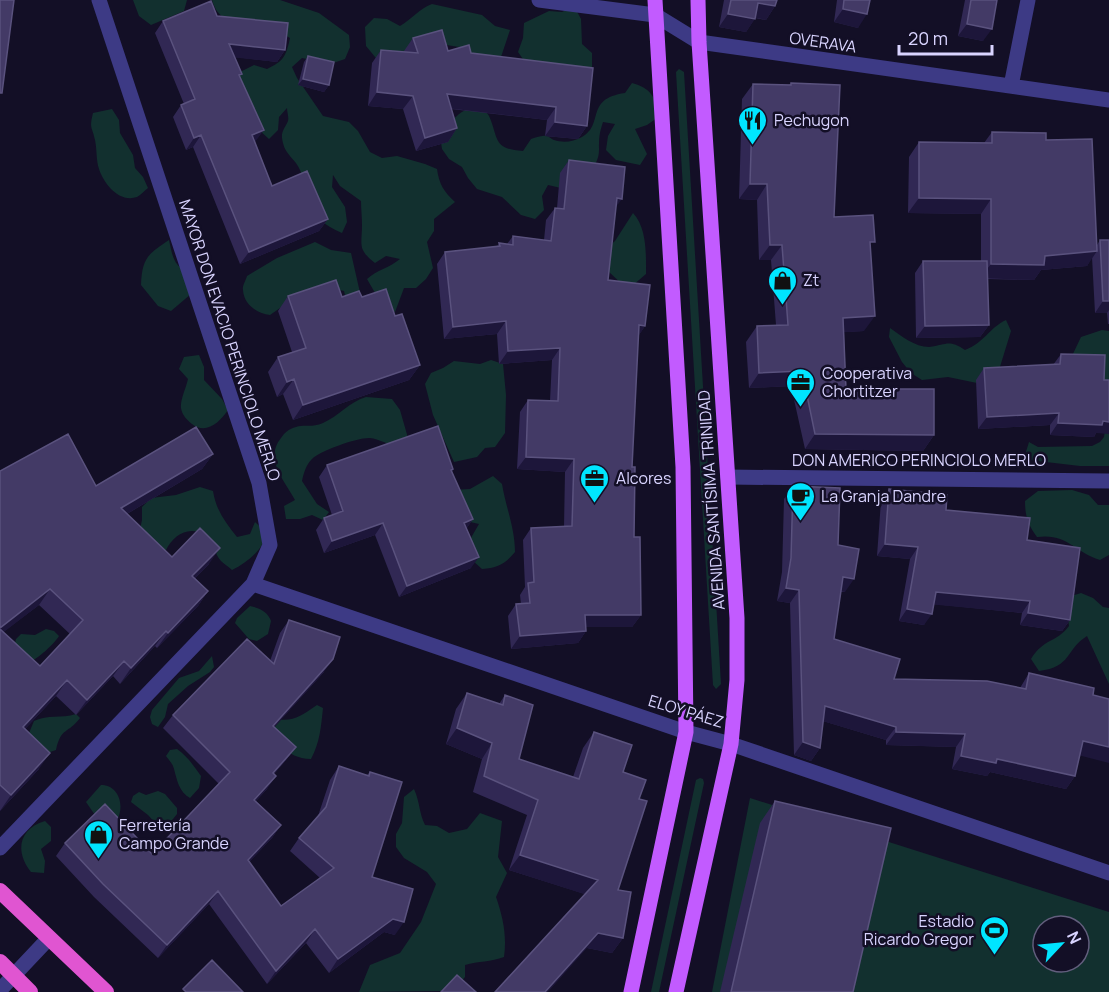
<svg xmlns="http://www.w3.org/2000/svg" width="1109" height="992" viewBox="0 0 1109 992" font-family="Manrope,sans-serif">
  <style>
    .green { fill: #12302f; fill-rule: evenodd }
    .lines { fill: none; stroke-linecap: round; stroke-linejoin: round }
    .minor { stroke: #3d3a85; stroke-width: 15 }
    .tertiary { stroke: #3d3a85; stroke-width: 15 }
    .primary { stroke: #c25bff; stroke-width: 15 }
    .trunk { stroke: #e055d1; stroke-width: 16 }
    .wall { fill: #312854; fill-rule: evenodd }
    .shaded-wall { fill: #1d163a }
    .building { fill: #433a66; stroke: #5a527e; stroke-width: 1.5 }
    .labels { text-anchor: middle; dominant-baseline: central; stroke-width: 5; stroke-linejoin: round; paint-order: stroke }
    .street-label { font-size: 16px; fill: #d9d4ff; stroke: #130f26 }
    .poi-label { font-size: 16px; fill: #d9d4ff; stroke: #130f26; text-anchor: start }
  </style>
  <rect width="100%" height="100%" fill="#130f26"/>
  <path class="green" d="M 133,0 L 187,0 L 184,11 L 151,25 L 139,16 Z
    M 212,0 L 280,0 L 319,13 L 349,35 L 350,47 L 345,59 L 330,64 L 302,58 L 292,67 L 297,78 L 323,116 L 349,122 L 358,131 L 370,152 L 382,158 L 397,156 L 425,164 L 437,169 C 439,184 444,192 455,202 L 434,219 L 434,231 L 427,242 L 433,268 L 426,279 L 416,288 L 404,288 L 395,312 L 382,305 L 367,279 C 377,270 389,268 400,259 L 386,256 L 375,263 C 357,249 362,245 362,225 C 362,217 361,209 361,201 L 340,186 L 333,175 L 332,187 L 345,207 L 347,222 L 342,233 C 305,217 313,201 300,170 C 296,160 285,154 283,143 C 280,132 284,130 288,121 C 289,117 287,112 287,108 L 279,117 L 278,130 L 269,139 L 259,130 L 235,82 L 242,71 L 254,65 L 267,69 C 284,61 286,56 290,38 C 269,26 247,28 226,19 C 218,15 214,7 212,0 Z
    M 432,4 L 482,15 L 495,26 L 510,30 L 501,57 L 473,56 L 459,47 L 434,43 L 409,47 L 385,69 L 366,46 L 365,27 L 374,18 L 387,19 L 400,26 C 412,19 419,9 432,4 Z
    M 574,6 L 581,19 L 582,44 L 592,53 L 592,67 L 584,76 L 525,62 L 518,52 L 523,38 L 524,23 L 549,11 L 562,12 Z
    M 679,69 L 684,72 L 721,684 L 716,689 L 713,685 L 676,72 Z
    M 632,83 C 651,88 658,99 657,118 L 647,125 L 635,129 L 647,154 L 640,165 L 616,160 L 606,150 L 608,136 L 615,124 L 603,122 C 599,134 599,138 599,150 C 599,171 578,179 561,188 L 548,185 L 542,196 L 544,210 L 535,219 L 521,215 L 502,197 L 477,189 L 468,178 L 462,167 L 449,159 L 442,149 L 440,136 C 452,120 459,110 478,105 C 482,109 487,112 489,116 C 499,138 492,149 523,151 L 531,139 C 535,138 542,135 546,136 C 549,136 551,139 554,140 C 563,143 573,142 582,137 C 605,124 584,99 625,93 Z
    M 112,109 L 119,120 L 120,133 L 133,155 L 135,168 L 143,177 L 148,188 C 145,190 141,195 137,197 C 119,203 104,184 99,169 C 96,160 97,149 95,140 C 92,126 89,129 93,113 Z
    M 633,213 C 647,228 646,254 646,274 L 632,286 L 624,286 L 608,271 L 605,250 L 615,241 Z
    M 169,240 C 173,258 173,264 189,274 L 191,294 L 171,311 L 158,306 L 141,285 C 142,258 148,254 169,240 Z
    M 315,242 L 331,250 L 351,253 L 361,297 L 348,307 L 344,291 L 331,288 L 280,308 L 270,315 C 257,313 244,305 243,290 C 242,286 246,280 247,276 L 277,258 Z
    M 1006,320 L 1011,331 L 999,370 L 977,383 L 948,377 L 922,380 L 911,373 L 902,362 L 889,337 L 890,328 C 901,336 915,347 929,347 C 947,345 948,339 965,350 C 984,343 989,328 1006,320 Z
    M 1102,330 L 1109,331 L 1109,466 L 1080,466 L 1029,460 L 1025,455 L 1029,442 L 1038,447 L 1092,446 L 1100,442 L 1104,437 L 1107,416 L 1071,358 L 1081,337 Z
    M 199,355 L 204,367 L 204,380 L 222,399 L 228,410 C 220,422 206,435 192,424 C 187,420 182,415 181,408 C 180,400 186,388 188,379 L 179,369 L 184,357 Z
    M 491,360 L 503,364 L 506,395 L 505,433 L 495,447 L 485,448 L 477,457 L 454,462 L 433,415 L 425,384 L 431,373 L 443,368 L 454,361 L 480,364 Z
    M 366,397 L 392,399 L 400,410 L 408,438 L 398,446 C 388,445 379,439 370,438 C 359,437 319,451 312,459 C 306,465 304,472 302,481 L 317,504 L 329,512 L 323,520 L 312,515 L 300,519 L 286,519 L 284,506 L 295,500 C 284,480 264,459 281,438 C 285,432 289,429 296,427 C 305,424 312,428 323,423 C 339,416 349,402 366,397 Z
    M 493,476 L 502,484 C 506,508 515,528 515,552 C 505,564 498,568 482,569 L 472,560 L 465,548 L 479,524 L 466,521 L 454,490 L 470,489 Z
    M 200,487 L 213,491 C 216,510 225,522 237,537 L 250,534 L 255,522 L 267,533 C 262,551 248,562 232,570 C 229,567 224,564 221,561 C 214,554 214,541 206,536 C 190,524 173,535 166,550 L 153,549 L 139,534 L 142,520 L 142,507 L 151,498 L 176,495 Z
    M 1072,490 L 1089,495 L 1098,505 L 1109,505 L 1109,555 L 1100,560 C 1073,551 1067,533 1037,537 C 1028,525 1025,516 1025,501 L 1038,491 Z
    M 1081,593 L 1093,598 L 1103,607 L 1109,608 L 1109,684 L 1087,636 C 1065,650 1072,667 1039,671 L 1031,659 C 1044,638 1056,643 1069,626 L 1065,598 Z
    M 250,606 C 260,608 268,612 271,621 L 268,634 L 257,641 L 249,639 L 235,623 L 237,618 Z
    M 46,629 L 54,631 L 59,636 C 55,643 37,660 29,662 L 14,647 L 16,639 L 21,634 L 35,635 Z
    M 212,656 L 214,667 L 210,672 L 188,686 L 168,704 L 165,717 L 158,727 L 152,724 L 150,717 L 152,710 L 179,678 L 199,671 Z
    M 317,705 L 323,708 C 321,727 320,742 311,759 C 284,758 278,741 270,718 C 293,723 299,717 317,705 Z
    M 76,714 L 80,718 C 68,734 61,727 56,750 L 44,754 L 29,741 L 29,733 L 34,721 C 48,714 61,719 76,714 Z
    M 177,749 C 187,756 194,766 201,776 L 199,788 L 190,798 C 179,792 177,780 174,769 C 173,764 169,760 166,756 L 170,750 Z
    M 700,778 L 703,779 L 704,783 L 659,992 L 651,992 L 696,780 Z
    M 101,785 C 119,785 125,806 117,820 L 97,818 L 86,802 Z
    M 414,789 C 420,802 419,813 425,825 L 437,826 L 449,833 L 467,829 L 480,813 L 502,821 L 498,857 L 507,873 L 496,897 C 503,917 507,936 504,957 C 491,962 478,961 465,965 L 465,977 L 456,987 L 442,991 L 359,992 L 370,965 L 400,953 L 421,922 L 436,884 L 427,872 L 404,858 L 396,847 L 396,834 L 402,823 L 404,797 Z
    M 158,791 L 165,794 L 177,808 L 177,814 L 165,829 L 158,826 L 148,815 L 131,802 L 133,796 L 139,792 L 146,795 Z
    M 750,798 L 1109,912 L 1109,992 L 712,992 ZM 1043,926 L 1079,926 L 1079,962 L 1043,962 Z
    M 45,821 L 51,827 L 51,841 L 41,849 L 45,861 L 44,873 L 31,872 C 15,852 18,829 45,821 Z"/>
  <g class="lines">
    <path class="minor" d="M 539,0 L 655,15 L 699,42 L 1109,100
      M 1011,86 L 1028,0
      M 728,477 L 1109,481
      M 253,584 L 686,732 L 731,744 L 1109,873
      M 0,848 L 253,584 L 270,545 L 259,483 L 99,0"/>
    <path class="tertiary" d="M 0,990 L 49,938"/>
    <path class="primary" d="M 631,992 L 686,732 L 683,467 L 655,0
      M 676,992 L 731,744 L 737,680 L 737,618 L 699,42 L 698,0"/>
    <path class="trunk" d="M 0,891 L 106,992
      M 0,962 L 30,992"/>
  </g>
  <path class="wall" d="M 724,0 L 777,0 L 775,6 L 766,20 L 755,18 L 746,32 L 719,27 Z
    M 837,0 L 870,0 L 858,28 L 834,22 Z
    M 965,0 L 997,0 L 983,41 L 958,36 Z
    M 217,16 L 285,50 L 277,62 L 235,57 L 255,142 L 272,186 L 328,219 L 319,231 L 240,264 L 193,147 L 186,150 L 173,117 L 181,105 L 184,104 L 155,33 L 163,21 Z
    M 413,38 L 448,51 L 471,53 L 587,126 L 578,139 L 545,136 L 547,120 L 451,109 L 457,128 L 448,142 L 416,151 L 403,109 L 368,106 L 372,63 L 381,50 L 404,52 L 404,51 Z
    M 308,56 L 329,85 L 324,92 L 298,85 L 304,62 Z
    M 791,83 L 834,217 L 871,248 L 864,331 L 844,332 L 846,389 L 934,435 L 923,451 L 805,449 L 791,386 L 749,388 L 746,342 L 757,326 L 776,325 L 771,260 L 759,260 L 757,200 L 739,199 L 742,99 L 753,84 L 789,85 Z
    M 992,132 L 1046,140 L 1097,245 L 1100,240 L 1109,240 L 1109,324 L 1108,324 L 1107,313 L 1095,313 L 1092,257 L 1087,266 L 1041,270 L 1034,280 L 987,279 L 989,325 L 980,337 L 916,338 L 915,273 L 923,261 L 981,261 L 981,214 L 908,213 L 909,157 L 919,142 L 984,143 Z
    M 569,160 L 616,207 L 608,280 L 645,326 L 638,336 L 632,467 L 634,537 L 641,615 L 632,627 L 586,627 L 586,631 L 578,643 L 511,649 L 508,616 L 516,604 L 521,604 L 520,595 L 525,587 L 523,540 L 531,528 L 564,527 L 565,472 L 517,469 L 520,412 L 528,400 L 550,401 L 552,360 L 499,364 L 497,334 L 444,339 L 437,264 L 445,252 L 497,247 L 499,243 L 507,244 L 513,236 L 544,240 L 546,220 L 555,208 L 557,208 L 560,173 Z
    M 288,296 L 362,297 L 395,316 L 420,365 L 409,380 L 293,420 L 283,394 L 277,397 L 268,372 L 278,357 L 292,352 L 278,311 Z
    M 1061,354 L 1096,433 L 1094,437 L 1050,435 L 1050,425 L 978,429 L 976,380 L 984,368 L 1053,365 Z
    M 213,454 L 202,469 L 127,514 L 172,557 L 209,564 L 195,578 L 208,591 L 198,606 L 157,648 L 155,646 L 120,684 L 113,676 L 76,715 L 56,696 L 25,729 L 39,769 L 0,811 L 0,471 L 96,486 ZM 39,605 L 70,634 L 40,666 L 3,632 Z
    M 327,465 L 453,469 L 452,472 L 473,519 L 466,529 L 471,568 L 399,597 L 375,535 L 324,553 L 316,530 L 324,518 L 332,515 L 319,477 Z
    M 793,486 L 838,545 L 845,592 L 841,592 L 834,639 L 894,679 L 1020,688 L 1029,673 L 1080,755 L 1075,776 L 1066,789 L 990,772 L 987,776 L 952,769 L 956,747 L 886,745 L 886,740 L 823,721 L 820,748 L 811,761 L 794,755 L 790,603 L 777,601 L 782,572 L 784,499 Z
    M 889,489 L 1027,540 L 1070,620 L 1062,631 L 1020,625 L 1022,613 L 933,604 L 924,625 L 899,621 L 910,559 L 877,556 L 881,501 Z
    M 289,620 L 324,672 L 274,727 L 296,747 L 286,760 L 274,774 L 267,789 L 256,801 L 281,825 L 272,838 L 249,862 L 281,906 L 320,878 L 290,851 L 299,838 L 318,816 L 330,780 L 339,766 L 367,775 L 370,772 L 372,877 L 395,935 L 384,932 L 329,973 L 306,943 L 267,984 L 209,904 L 158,958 L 94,897 L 56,856 L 65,843 L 152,854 L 219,784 L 163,728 L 173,715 L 270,661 L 280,633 Z
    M 467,693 L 499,704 L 505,695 L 519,759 L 573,777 L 583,748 L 594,732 L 623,772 L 639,799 L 618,890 L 623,938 L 612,953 L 587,948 L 585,894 L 509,870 L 527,815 L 473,792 L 482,759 L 446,744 L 456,709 Z
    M 775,801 L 853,992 L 720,992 L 760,823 Z"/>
  <path class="shaded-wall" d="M 758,3 L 775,6 L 766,20 L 749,16 Z
    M 843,9 L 867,14 L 858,28 L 834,22 Z
    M 728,14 L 755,19 L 746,32 L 719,27 Z
    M 967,24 L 992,29 L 983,41 L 958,36 Z
    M 229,44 L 285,50 L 277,62 L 221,56 Z
    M 303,79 L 329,85 L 324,92 L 298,85 Z
    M 377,92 L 413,96 L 403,109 L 368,106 Z
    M 447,94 L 556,107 L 547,120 L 438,107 Z
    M 555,122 L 587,126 L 578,139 L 545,136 Z
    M 457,128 L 448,142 L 416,151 L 425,138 Z
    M 264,130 L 255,142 L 252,135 Z
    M 201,135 L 193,147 L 186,150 L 194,138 Z
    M 750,184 L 767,184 L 757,200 L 739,199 Z
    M 617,198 L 622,199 L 613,211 Z
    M 919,198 L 991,199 L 981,214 L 908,213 Z
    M 328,219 L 319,231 L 240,264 L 249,252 Z
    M 770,245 L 782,245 L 771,260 L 759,260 Z
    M 1097,251 L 1087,266 L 1041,270 L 1034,280 L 980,278 L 991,264 L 1045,256 Z
    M 1103,301 L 1109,301 L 1109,310 L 1107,313 L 1095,313 Z
    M 875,316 L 864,331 L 832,333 L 843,318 Z
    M 506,321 L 497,334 L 444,339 L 453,327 Z
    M 639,325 L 645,326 L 637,338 Z
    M 989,325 L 980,337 L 916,338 L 925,326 Z
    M 560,348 L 552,360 L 499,364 L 508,351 Z
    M 420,365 L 409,380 L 293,420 L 303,405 Z
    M 802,371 L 791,386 L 749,388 L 759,373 Z
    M 294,379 L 283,394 L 277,397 L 287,382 Z
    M 1059,413 L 1050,425 L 978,429 L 987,417 Z
    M 1103,421 L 1109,422 L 1109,434 L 1096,433 L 1094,437 L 1050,435 L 1058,423 Z
    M 815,434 L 934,435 L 923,451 L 805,449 Z
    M 213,454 L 202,469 L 110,524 L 121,508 Z
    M 526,457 L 574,459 L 565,472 L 517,469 Z
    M 473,519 L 465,531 L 464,523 Z
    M 383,523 L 375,535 L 324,553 L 332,541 Z
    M 885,544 L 918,547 L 910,559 L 877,556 Z
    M 220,548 L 209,564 L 182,591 L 192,576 Z
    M 479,557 L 471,568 L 399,597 L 407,586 Z
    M 843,577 L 854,579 L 845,592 L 834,590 Z
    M 786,588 L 799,590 L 790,603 L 777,601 Z
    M 50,589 L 39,605 L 0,635 L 0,628 Z
    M 208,591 L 198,606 L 157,648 L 168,633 Z
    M 936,592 L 1030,601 L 1022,613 L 928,604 Z
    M 907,609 L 932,614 L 924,625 L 899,621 Z
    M 1028,613 L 1070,620 L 1062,631 L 1020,625 Z
    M 585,615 L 641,615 L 632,627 L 576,627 Z
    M 166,631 L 155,646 L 120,684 L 131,668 Z
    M 586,631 L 578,643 L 511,649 L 520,636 Z
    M 333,659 L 324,672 L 264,739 L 273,726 Z
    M 124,661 L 113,676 L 76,715 L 87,700 Z
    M 67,680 L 56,696 L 12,743 L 23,727 Z
    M 825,706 L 896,727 L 886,740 L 816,719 Z
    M 457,728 L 492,743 L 482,759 L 446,744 Z
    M 896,732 L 965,734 L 956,747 L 886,745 Z
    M 1083,741 L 1109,747 L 1109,763 L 1074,754 Z
    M 803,742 L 820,748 L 811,761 L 794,755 Z
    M 296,747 L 286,760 L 264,786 L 273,773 Z
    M 50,753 L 39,769 L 0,811 L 11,795 Z
    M 961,756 L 997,759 L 1075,776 L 1066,789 L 990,772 L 987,776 L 952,769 Z
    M 276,776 L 267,789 L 245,813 L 254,800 Z
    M 281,825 L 272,838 L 239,873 L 248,860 Z
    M 520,855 L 598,880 L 587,895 L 509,870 Z
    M 218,891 L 209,904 L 158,958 L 167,945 Z
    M 393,919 L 404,922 L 395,935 L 384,932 L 329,973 L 338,959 Z
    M 315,929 L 306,943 L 267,984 L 276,971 Z
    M 598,933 L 623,938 L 612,953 L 587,948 L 548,992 L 545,992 Z"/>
  <path class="building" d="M 0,0 L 14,0 L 2,93 L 0,93 Z
    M 731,0 L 777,0 L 775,6 L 758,3 L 755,19 L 728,14 Z
    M 844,0 L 870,0 L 867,14 L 843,9 Z
    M 971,0 L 997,0 L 992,29 L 967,24 Z
    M 211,1 L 217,16 L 288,23 L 285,50 L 229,44 L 242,74 L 239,75 L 264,130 L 252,135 L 272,186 L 307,171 L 328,219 L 249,252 L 201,135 L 194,138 L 181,105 L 195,99 L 163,21 Z
    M 442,30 L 448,51 L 469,45 L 471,53 L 593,68 L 587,126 L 555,122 L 556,107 L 447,94 L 457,128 L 425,138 L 413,96 L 377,92 L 381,50 L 418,53 L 413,38 Z
    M 308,56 L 334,62 L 329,85 L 303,79 Z
    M 791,83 L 840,85 L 834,217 L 873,215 L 875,242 L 870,242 L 875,316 L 843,318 L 846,389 L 934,389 L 934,435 L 815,434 L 802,371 L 759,373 L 757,326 L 788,325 L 782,245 L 770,245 L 767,184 L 750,184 L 753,84 L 791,85 Z
    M 992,132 L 1046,133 L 1046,140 L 1092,139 L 1097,251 L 1045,256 L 1044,265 L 991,264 L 991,199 L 919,198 L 919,142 L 992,143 Z
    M 569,160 L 625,167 L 622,199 L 617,198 L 608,280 L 650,285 L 645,326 L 639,325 L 632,467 L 635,467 L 634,537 L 640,537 L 641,615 L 585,615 L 586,631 L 520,636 L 516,604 L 530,603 L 528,583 L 534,582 L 531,528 L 572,526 L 574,459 L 526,457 L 528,400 L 558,401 L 560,348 L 508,351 L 506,321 L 453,327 L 445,252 L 500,246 L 499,243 L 513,245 L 513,236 L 551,241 L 555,208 L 564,209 Z
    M 1100,240 L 1109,240 L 1109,301 L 1103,301 Z
    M 923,261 L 987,261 L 989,325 L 925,326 Z
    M 336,280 L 342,297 L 359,291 L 362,297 L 386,289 L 395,316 L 402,314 L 420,365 L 303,405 L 294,379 L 287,382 L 278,357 L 306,348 L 288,296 Z
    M 1061,354 L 1105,355 L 1104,380 L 1109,380 L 1109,422 L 1103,421 L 1102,425 L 1058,423 L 1059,413 L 987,417 L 984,368 L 1060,364 Z
    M 438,426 L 453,469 L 451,470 L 473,519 L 464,523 L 479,557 L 407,586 L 383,523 L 332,541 L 324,518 L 343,511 L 327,465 Z
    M 196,427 L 213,454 L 121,508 L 172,557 L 200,528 L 220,548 L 192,576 L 208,591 L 168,633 L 166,631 L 131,668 L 124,661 L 87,700 L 67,680 L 23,727 L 50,753 L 11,795 L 0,785 L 0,629 L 40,666 L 83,620 L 50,589 L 0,628 L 0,471 L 68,434 L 96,486 Z
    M 793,486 L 840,488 L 838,545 L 859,549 L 854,579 L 843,577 L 834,639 L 900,659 L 894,679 L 987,681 L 1026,689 L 1029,673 L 1094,688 L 1093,695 L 1109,699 L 1109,747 L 1083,741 L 1075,776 L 997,759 L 996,763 L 961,756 L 965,734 L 896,732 L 896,727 L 825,706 L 820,748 L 803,742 L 799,590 L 786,588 L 791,558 Z
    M 889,489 L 947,495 L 946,510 L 1030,518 L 1027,540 L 1080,548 L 1070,620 L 1028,613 L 1030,601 L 936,592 L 932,614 L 907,609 L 918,547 L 885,544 Z
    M 289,620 L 340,637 L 333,659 L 273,726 L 296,747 L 273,773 L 276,776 L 254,800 L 281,825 L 248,860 L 281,906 L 334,868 L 299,838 L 326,807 L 339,766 L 369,776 L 370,772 L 402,782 L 372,877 L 413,889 L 404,922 L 393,919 L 338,959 L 315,929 L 276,971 L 218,891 L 167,945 L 103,884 L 65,843 L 105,804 L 152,854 L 230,772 L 173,715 L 247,639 L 274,664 Z
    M 467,693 L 503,705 L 505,695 L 533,705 L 519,759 L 579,779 L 594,732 L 632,745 L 623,772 L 646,780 L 639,799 L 647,801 L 618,890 L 631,892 L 623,938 L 598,933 L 545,992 L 495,992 L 598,880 L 520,855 L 538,800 L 484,776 L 492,743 L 457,728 Z
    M 775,801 L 891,828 L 853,992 L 731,992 Z
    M 212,960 L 243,992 L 186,992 L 183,989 Z
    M 457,975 L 476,992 L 441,992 Z"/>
  <defs>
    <symbol id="restaurant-pin" viewBox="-11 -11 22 30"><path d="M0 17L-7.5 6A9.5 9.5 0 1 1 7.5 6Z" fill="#00e5ff" stroke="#130f26"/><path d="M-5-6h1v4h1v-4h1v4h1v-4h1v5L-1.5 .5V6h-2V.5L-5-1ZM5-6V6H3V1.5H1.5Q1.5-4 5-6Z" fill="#111"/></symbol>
    <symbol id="shop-pin" viewBox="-11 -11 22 30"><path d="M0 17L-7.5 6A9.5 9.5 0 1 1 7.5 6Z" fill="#00e5ff" stroke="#130f26"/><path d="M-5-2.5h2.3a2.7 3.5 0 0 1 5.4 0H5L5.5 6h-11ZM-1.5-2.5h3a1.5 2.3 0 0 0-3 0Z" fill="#111"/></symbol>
    <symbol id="office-pin" viewBox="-11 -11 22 30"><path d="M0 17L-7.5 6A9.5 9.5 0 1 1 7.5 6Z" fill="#00e5ff" stroke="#130f26"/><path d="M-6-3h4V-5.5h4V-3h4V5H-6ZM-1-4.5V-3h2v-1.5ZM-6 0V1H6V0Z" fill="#111"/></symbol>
    <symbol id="cafe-pin" viewBox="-11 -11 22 30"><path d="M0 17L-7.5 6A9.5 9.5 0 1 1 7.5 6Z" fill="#00e5ff" stroke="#130f26"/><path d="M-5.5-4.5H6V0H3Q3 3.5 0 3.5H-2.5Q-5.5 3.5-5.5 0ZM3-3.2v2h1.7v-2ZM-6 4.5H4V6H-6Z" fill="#111"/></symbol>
    <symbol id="stadium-pin" viewBox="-11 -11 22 30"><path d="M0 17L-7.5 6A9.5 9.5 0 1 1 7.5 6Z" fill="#00e5ff" stroke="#130f26"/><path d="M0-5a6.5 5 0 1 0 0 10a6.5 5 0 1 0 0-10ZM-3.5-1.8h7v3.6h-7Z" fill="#111"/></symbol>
  </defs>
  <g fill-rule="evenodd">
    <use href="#restaurant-pin" x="736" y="104" width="33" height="45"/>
    <use href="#shop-pin" x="766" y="264" width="33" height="45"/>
    <use href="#office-pin" x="784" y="366" width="33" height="45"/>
    <use href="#office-pin" x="578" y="462" width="33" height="45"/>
    <use href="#cafe-pin" x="784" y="480" width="33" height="45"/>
    <use href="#shop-pin" x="82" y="818" width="33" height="45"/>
    <use href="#stadium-pin" x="978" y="914" width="33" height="45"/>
  </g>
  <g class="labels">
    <g class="street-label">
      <text transform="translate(823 42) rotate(8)">OVERAVA</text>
      <text transform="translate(230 340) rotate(72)">MAYOR DON EVACIO PERINCIOLO MERLO</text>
      <text x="919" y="460">DON AMERICO PERINCIOLO MERLO</text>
      <text transform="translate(711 500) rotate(-94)">AVENIDA SANTÍSIMA TRINIDAD</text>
      <text transform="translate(686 711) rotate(17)">ELOY PÁEZ</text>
    </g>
    <g class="poi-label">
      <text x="774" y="120">Pechugon</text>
      <text x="803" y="280">Zt</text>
      <text x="822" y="373">Cooperativa<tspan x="822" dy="18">Chortitzer</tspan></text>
      <text x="616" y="478">Alcores</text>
      <text x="821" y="496">La Granja Dandre</text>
      <text x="119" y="825">Ferretería<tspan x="119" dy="18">Campo Grande</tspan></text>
      <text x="974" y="921" text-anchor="end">Estadio<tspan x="974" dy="18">Ricardo Gregor</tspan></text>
    </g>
  </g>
  <g transform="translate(1061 944) rotate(64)"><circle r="28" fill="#130f26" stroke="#625e7d" stroke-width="1.5"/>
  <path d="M0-4.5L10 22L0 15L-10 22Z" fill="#00e5ff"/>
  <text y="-9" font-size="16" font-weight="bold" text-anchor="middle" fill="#d9d4ff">N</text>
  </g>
  <path d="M899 45v9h93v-9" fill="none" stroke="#d9d4ff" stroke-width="3"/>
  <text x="908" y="45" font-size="18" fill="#d9d4ff" stroke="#130f26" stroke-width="4.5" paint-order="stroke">20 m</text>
</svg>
